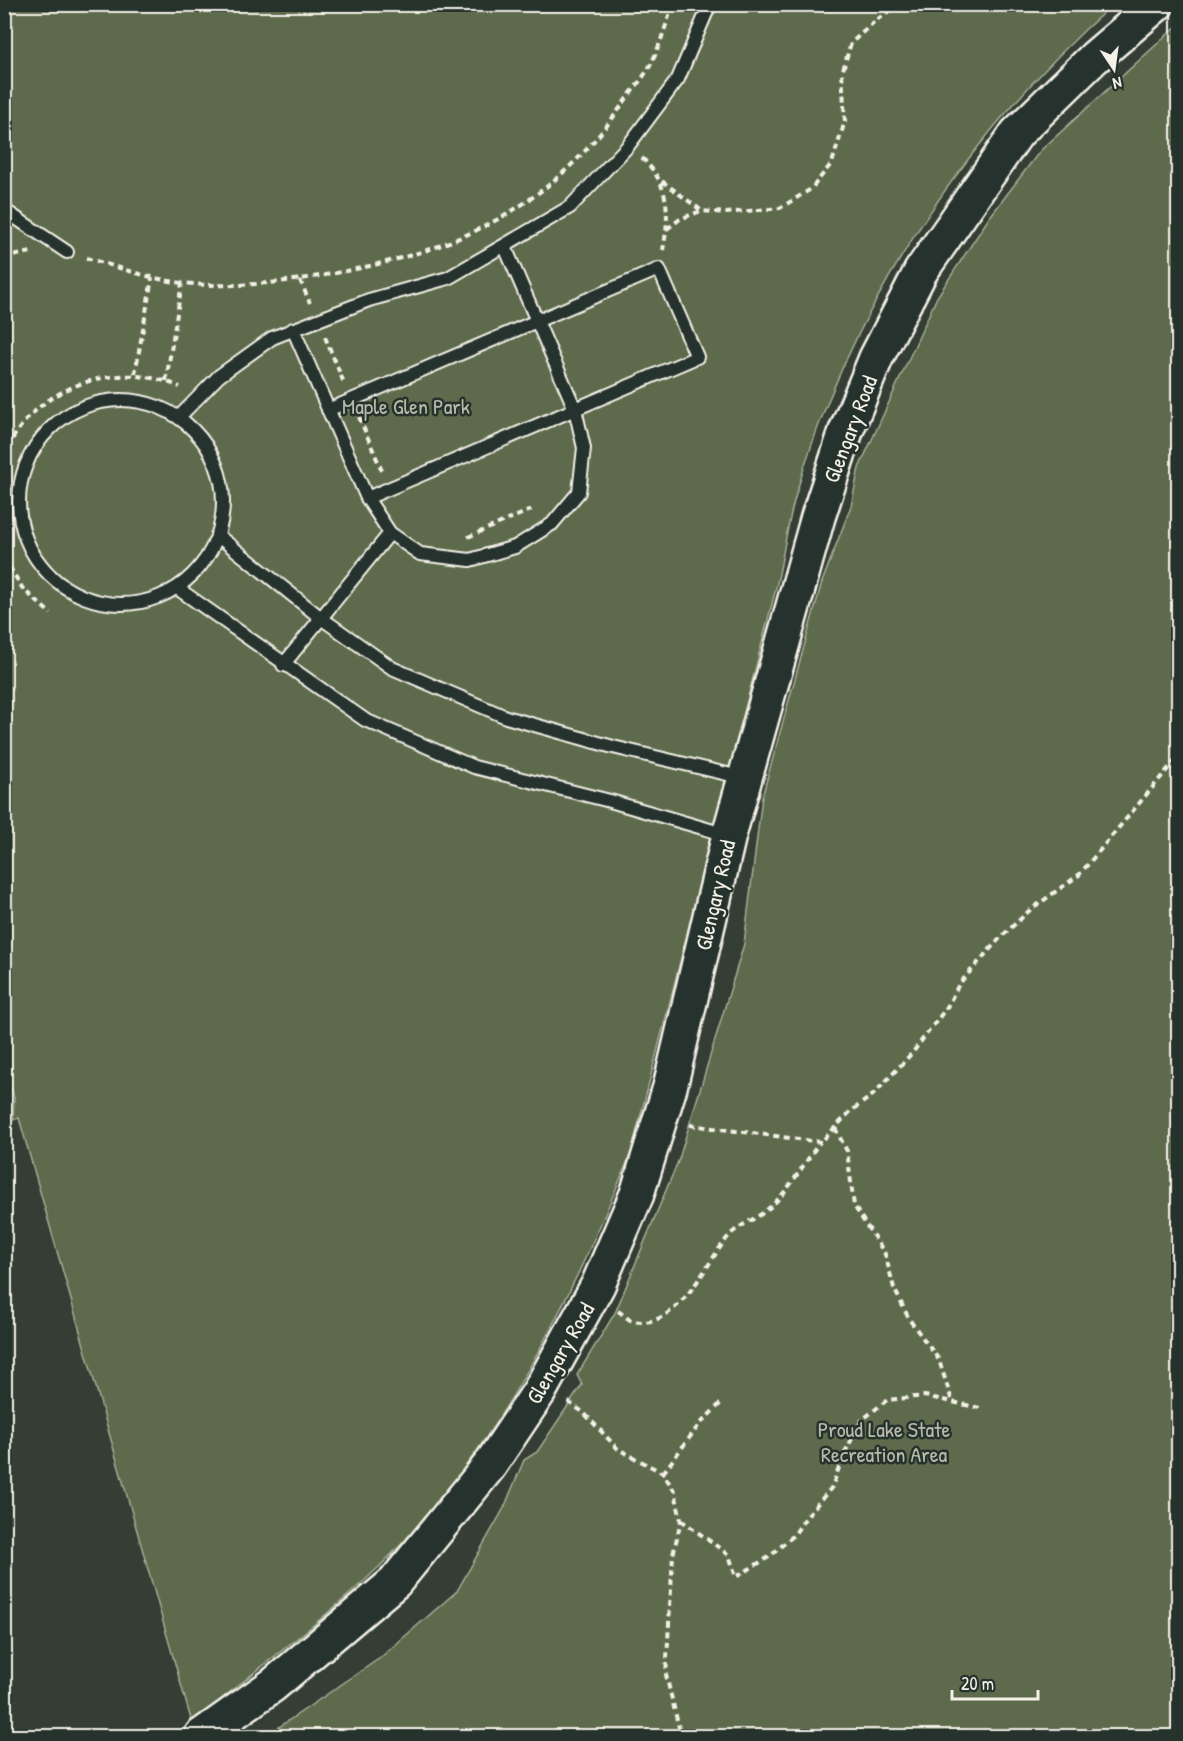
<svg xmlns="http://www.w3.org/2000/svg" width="1183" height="1741" viewBox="0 0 1183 1741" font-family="'Patrick Hand',sans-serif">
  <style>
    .green { fill: #5d6a4c; stroke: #a8ae9a; stroke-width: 1.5 }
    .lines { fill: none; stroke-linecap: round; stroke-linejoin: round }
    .lane-casing { stroke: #f4f1e8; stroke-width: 16 }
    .secondary-casing { stroke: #f4f1e8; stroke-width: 38 }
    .path { stroke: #f4f1e8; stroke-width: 4; stroke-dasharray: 6 4.5; stroke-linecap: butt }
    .lane { stroke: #26332d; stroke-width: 12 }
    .secondary { stroke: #26332d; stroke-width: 33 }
    .labels { text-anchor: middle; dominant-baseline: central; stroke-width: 5; stroke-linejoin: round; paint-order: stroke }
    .park-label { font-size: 22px; fill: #b8bbaa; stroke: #26332d }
    .street-label { font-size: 22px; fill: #f4f1e8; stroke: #26332d }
  </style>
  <rect width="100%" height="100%" fill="#343e35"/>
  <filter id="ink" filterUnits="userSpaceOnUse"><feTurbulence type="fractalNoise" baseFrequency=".0167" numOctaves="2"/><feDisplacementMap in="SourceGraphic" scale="12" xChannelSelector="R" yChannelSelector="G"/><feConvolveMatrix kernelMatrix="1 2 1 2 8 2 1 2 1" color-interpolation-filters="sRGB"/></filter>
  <g filter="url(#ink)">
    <path class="green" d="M 4,5 L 1112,5 C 967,134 850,306 796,494 C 787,525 783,557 776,588 L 631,1153 C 570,1302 497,1452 380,1566 C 321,1623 254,1671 192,1723 L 19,1118 L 13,1120 L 14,1098 L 5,1066 Z
      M 1178,25 L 1178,1736 L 266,1736 L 380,1658 L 457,1591 L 504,1508 L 524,1460 L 537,1452 L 582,1385 L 577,1375 L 615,1313 L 679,1159 L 744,944 L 762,797 L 822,582 L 851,506 L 859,468 L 937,297 L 989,218 L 1040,151 Z"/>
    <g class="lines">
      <defs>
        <path id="lane" d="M 4,210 L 67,252
          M 293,329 L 367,498 L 390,533 L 420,554 L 470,560 L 515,547 L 552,524 L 579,492 L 584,448 L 575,409 L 505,247
          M19 502a102 102 0 1 1 204 0a102 102 0 1 1-204 0Z
          M 328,410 L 659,269 L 697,357 L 367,498
          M 179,417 L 219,376 L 272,338 L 369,300 L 448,278 L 570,207 L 628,146 L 678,79 L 710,4
          M 217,535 L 321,618 L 392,668 L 506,717 L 613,747 L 744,778
          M 177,588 L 365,720 L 474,767 L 610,801 L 727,835
          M 283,665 L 390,533"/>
        <path id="secondary" d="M 201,1736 L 273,1685 L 395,1582 L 490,1465 L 539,1392 L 598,1285 L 637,1194 L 670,1087 L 729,835 L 818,517 L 846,431 L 876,358 L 921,271 L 1017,133 L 1094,58 L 1157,4"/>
      </defs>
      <use href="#lane" class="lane-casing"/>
      <use href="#secondary" class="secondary-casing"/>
      <path class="path" d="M 642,158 C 670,184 670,215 663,250
        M 662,181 L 702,211 L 726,213 L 780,208 L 811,189 L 832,163 L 845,121 L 842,73 L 851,43 L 875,21 L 899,4
        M 667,229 L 680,219 L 701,211
        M 4,258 L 31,252
        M 86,258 C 118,267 150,279 183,283 C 235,289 290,282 341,272 C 460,249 550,208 622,105 C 631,92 643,79 651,64 C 660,46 666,24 673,4
        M 300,280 L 310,303
        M 325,337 L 344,383
        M 135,374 L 152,278
        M 166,381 L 182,283
        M 359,417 L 382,471
        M 4,458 C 27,389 116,357 180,387
        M 468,537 L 533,509
        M 4,558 L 23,589 L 51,614
        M 690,1125 L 821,1142 L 851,1111 L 873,1095 L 913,1052 L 947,1007 L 959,984 L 1000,938 L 1030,910 L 1079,875 L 1178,757
        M 835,1128 L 847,1151 L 854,1206 L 885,1254 L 894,1288 L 909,1319 L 939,1360 L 952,1401
        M 618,1311 C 623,1314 628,1320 633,1321 C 678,1331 705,1264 728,1237 C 738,1225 757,1219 769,1208 C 789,1191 804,1163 820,1142
        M 568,1402 L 583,1412 L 618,1449 L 663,1473 L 675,1492 L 681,1520 L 673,1555 L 666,1675 L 681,1736
        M 663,1473 L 699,1425 L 721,1403
        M 681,1520 L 729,1555 L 736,1577 L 769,1557 L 794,1535 L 806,1517 L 832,1487 L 844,1454 L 862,1420 L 887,1400 L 925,1396 L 984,1409"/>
      <use href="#lane" class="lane"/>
      <use href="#secondary" class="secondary"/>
    </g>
  </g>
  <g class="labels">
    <g class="park-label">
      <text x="406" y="406">Maple Glen Park</text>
      <text x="884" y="1429">Proud Lake State<tspan x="884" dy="25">Recreation Area</tspan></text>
    </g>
    <g class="street-label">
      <text transform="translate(850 429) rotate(-69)">Glengary Road</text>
      <text transform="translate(715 895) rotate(-77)">Glengary Road</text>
      <text transform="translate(560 1353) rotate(-60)">Glengary Road</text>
    </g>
  </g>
  <rect width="1183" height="1741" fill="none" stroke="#26332d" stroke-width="24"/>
  <rect x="12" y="12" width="1159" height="1717" fill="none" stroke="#f4f1e8" stroke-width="2" filter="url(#ink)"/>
  <g transform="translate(1114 69) rotate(167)" stroke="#26332d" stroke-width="4.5" paint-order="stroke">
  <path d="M0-4.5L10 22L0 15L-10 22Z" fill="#f4f1e8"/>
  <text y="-9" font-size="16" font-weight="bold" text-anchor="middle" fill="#f4f1e8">N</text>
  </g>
  <path d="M952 1690v9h86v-9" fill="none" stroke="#f4f1e8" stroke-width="3"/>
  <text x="961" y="1690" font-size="18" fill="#f4f1e8" stroke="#26332d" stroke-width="4.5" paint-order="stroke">20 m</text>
</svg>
